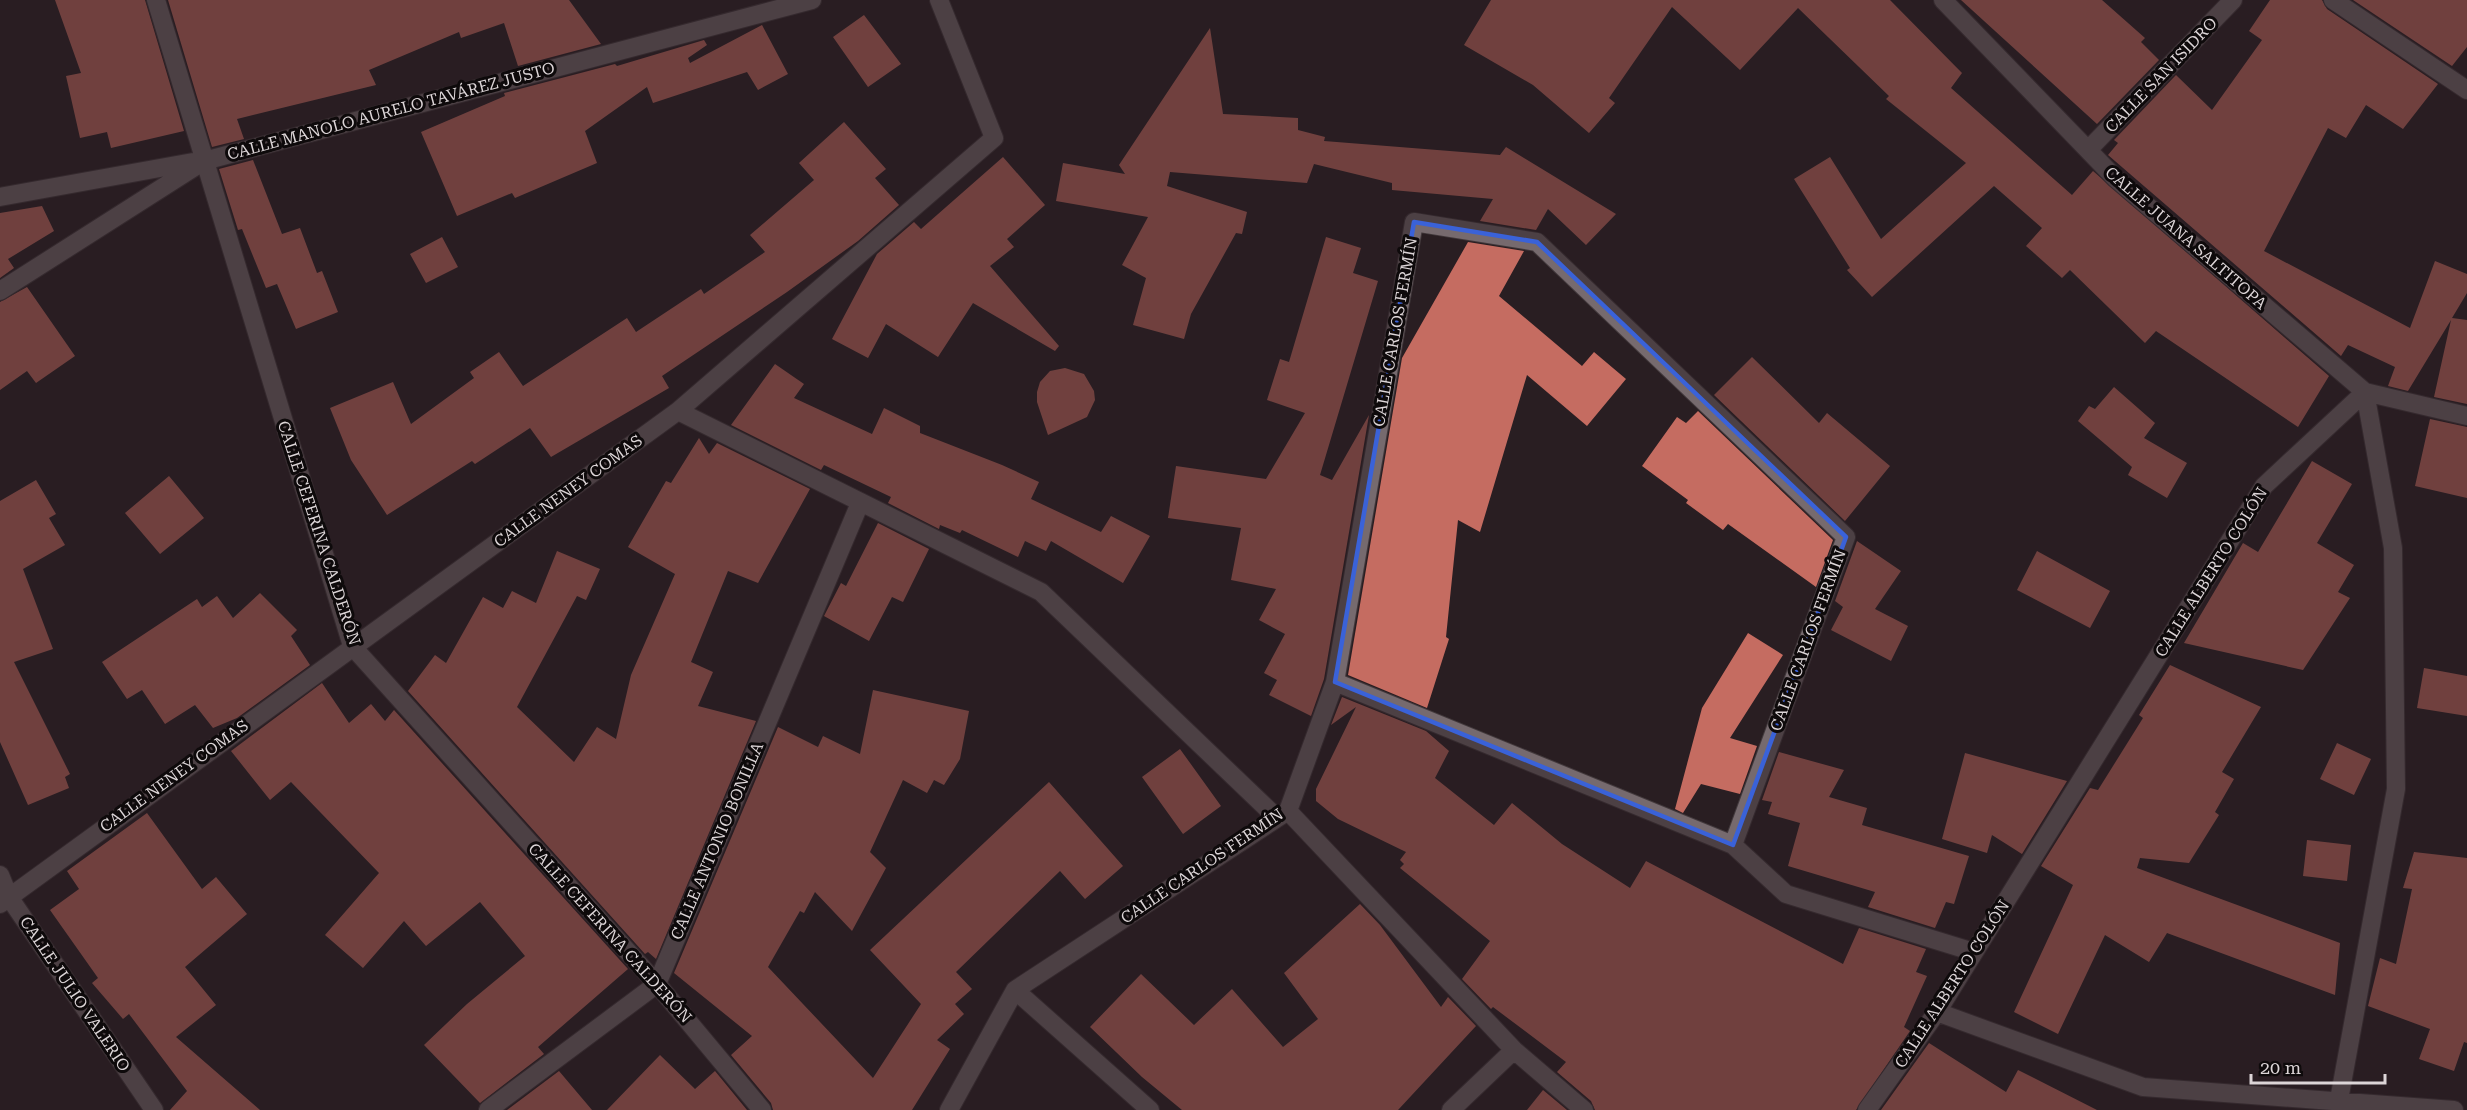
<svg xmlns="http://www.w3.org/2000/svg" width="2467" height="1110" viewBox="0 0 2467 1110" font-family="'Roboto Serif',serif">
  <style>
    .building { fill: #c56c61 }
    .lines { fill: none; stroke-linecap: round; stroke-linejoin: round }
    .minor-casing { stroke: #42393c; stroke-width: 20 }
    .minor { stroke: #766a6e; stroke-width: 18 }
    .marked { fill: none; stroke: #3a62d8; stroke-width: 4.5; stroke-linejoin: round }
    .labels { text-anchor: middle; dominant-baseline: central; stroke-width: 6; stroke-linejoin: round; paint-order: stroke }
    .street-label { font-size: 16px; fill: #dcd5d7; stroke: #0e0a0b }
  </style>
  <rect width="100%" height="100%" fill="#291e22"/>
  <path class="building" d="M 55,0 L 145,0 L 184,131 L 111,148 L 107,132 L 80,138 L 66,76 L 81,73 Z
    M 168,0 L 569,0 L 601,44 L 518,66 L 504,23 L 461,38 L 459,32 L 369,70 L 376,85 L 237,119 L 244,139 L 212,147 Z
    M 1491,0 L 1890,0 L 1962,73 L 1951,88 L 2072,195 L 2093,171 L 2329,376 L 2298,427 L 2156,331 L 2145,343 L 2070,270 L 2062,278 L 2026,246 L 2042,228 L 1994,186 L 1872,297 L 1847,270 L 1850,268 L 1794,179 L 1830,157 L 1881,239 L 1966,163 L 1886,99 L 1889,96 L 1798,8 L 1740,70 L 1672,7 L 1609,98 L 1615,103 L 1589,133 L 1533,85 L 1464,45 Z
    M 1961,0 L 2102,0 L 2145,38 L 2141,42 L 2159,60 L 2097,124 Z
    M 2270,0 L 2322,0 L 2327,9 L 2438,84 L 2403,129 L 2366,105 L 2346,138 L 2328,128 L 2264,251 L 2410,328 L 2435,261 L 2467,274 L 2467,293 L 2452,318 L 2467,320 L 2467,404 L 2434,397 L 2451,320 L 2408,391 L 2388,386 L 2395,367 L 2348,345 L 2341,356 L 2108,155 L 2118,143 L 2114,140 L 2176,75 L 2212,110 L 2262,40 L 2249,31 Z
    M 2353,0 L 2467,0 L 2467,47 L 2452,66 Z
    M 864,15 L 901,64 L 868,87 L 833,37 Z
    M 762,25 L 788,74 L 758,90 L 747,72 L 653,103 L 647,87 L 585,131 L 597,163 L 515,198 L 512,193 L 457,216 L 421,132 L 505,96 L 504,93 L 615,64 L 617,66 L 704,40 L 707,45 L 688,58 L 690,63 Z
    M 1210,28 L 1223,114 L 1298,118 L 1298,130 L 1325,137 L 1324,141 L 1500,155 L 1506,147 L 1616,214 L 1586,245 L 1548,209 L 1536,230 L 1480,221 L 1493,199 L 1392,190 L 1392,183 L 1314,164 L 1307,183 L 1170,172 L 1167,186 L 1247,212 L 1242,234 L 1236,233 L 1191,314 L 1184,339 L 1133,325 L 1146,278 L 1122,265 L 1148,217 L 1056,201 L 1063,163 L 1125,174 L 1119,165 Z
    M 844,122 L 886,169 L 875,178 L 899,205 L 858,241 L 787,292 L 662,376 L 669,388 L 551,457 L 530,428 L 475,464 L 472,461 L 387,515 L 351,460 L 330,408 L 393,382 L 411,424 L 474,378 L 470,372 L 499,352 L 523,386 L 627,318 L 636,332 L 701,289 L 704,294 L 765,252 L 750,235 L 814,180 L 799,163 Z
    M 1003,157 L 1045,205 L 1007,239 L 1014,247 L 990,266 L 1059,346 L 1055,351 L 973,303 L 938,357 L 886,324 L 868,358 L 832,339 L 877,254 L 914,222 L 921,229 Z
    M 253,160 L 282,234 L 300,228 L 317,273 L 322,271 L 338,312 L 296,329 L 277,284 L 266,288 L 242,229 L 238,230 L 219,169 Z
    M 42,206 L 54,231 L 8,259 L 14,268 L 0,278 L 0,213 Z
    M 442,237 L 458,267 L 426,283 L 410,254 Z
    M 1326,237 L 1361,248 L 1353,273 L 1378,281 L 1320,475 L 1332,480 L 1369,415 L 1324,679 L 1311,716 L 1269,695 L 1277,680 L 1264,673 L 1285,634 L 1259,620 L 1276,589 L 1231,580 L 1241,528 L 1168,518 L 1176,466 L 1266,479 L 1305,413 L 1267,400 L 1280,359 L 1289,362 Z
    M 1468,242 L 1524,251 L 1499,296 L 1582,366 L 1594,352 L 1626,379 L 1587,426 L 1527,375 L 1480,532 L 1458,520 L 1446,637 L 1449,639 L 1427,708 L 1348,675 L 1402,358 Z
    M 27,287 L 75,356 L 36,383 L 27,371 L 0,390 L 0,302 Z
    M 1752,357 L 1819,423 L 1827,413 L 1890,466 L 1845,521 L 1714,395 Z
    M 775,364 L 804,384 L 794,398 L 872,434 L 884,408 L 920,426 L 920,433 L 1002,465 L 1039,482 L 1031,499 L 1101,532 L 1111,516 L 1150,536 L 1123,583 L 1051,541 L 1046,551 L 1025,541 L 1018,557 L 962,530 L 960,533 L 940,525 L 939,529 L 888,503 L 891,497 L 824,465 L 821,470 L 731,425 Z
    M 1065,368 L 1084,374 L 1094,391 L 1095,400 L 1087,417 L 1048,435 L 1037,402 L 1037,392 L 1040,382 L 1050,371 Z
    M 2114,387 L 2155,423 L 2144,438 L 2187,463 L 2167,498 L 2128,475 L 2132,467 L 2078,421 L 2089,406 L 2095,409 Z
    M 1698,411 L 1833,540 L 1816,587 L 1728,524 L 1723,530 L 1686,503 L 1688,500 L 1642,466 L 1677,417 L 1686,423 Z
    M 2430,419 L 2467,427 L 2467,498 L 2415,486 Z
    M 699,438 L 709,454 L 717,443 L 810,489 L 758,583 L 728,571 L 691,662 L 713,672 L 698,706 L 756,721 L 656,959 L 648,952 L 645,954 L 408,691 L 435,655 L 446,663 L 483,597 L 503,608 L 512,591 L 536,603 L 557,551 L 600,569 L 586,600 L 577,596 L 517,707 L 574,762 L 597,727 L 616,739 L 631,675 L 675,574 L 628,547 L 666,481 L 671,483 Z
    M 2312,461 L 2352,484 L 2317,543 L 2354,565 L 2338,592 L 2350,598 L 2303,670 L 2184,643 L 2243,543 L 2258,552 Z
    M 169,476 L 204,518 L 160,554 L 125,513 Z
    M 36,480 L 56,514 L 49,518 L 65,545 L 23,569 L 53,649 L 14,662 L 70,774 L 65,777 L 69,788 L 28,805 L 0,742 L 0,501 Z
    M 878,523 L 929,549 L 903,602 L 892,597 L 869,641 L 824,616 L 841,583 L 846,586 Z
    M 1857,541 L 1901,571 L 1875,609 L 1908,626 L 1891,661 L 1831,630 L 1843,607 L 1835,601 Z
    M 2037,551 L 2110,591 L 2090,628 L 2017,590 Z
    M 260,593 L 297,630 L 291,636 L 310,665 L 237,718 L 213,728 L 195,705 L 165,724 L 142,690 L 127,699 L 102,662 L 197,599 L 202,607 L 217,596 L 233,618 Z
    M 1748,633 L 1783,655 L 1730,738 L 1757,746 L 1740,794 L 1701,784 L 1683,813 L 1675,809 L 1702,708 Z
    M 2170,665 L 2261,707 L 2222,772 L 2234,779 L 2215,812 L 2219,815 L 2189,863 L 2140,858 L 2137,868 L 2340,943 L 2335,995 L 2167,933 L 2149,962 L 2105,935 L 2058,1034 L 2014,1012 L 2073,885 L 2041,866 L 2090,788 L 2098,790 L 2143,718 L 2139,715 Z
    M 2424,668 L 2467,676 L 2467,716 L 2417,708 Z
    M 322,683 L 349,723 L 371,704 L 385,721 L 394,710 L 628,969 L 538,1047 L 544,1054 L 480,1103 L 424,1045 L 467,1004 L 525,956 L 480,902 L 426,946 L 404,921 L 363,968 L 325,935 L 379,873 L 291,782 L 270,800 L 231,751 Z
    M 873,690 L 969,711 L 960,759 L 944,785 L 934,780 L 927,793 L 903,780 L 870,852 L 886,868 L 852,931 L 815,892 L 804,913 L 800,911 L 768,967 L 873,1078 L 921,1004 L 870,950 L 1049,782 L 1123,866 L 1085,899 L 1060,871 L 956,972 L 972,989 L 955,1004 L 964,1014 L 937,1040 L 950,1049 L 912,1110 L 773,1110 L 771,1103 L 731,1055 L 752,1036 L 674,973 L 778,727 L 818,747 L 823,736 L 860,754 Z
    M 1342,697 L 1426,731 L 1449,751 L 1435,778 L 1494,825 L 1512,803 L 1562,844 L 1630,888 L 1646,861 L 1843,964 L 1859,928 L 1926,949 L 1916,972 L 1927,976 L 1904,1027 L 1910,1031 L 1856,1110 L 1595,1110 L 1591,1101 L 1557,1072 L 1566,1062 L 1493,1007 L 1491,1009 L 1462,979 L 1490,941 L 1400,868 L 1404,864 L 1400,860 L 1406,852 L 1338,819 L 1316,801 L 1316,789 L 1356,707 L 1331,725 Z
    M 2337,743 L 2371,759 L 2354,795 L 2320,779 Z
    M 1180,749 L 1221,806 L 1183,834 L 1142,777 Z
    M 1779,752 L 1844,770 L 1829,797 L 1867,808 L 1862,825 L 1969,856 L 1954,904 L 1946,902 L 1935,928 L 1868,907 L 1875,892 L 1788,866 L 1800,823 L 1768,814 L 1772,802 L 1762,800 Z
    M 1965,753 L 2067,781 L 2022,854 L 1992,835 L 1987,853 L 1942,839 Z
    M 147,813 L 202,889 L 216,877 L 247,914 L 185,967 L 216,1005 L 176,1037 L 260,1110 L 170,1110 L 187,1091 L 129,1014 L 123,1019 L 92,983 L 98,978 L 50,910 L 79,889 L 67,871 Z
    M 2307,840 L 2351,845 L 2347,881 L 2303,876 Z
    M 2414,852 L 2467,858 L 2467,1043 L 2464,1042 L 2454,1071 L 2419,1059 L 2430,1029 L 2368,1006 L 2380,958 L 2396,964 L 2412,889 L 2403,888 Z
    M 1360,904 L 1380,925 L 1441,1007 L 1448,997 L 1476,1026 L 1398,1110 L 1182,1110 L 1142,1077 L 1090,1027 L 1141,974 L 1194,1025 L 1232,989 L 1283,1047 L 1318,1019 L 1284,973 Z
    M 1929,1043 L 2006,1092 L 2018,1070 L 2097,1110 L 1881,1110 Z
    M 660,1055 L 695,1089 L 715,1071 L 747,1110 L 607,1110 Z
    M 559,1071 L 592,1110 L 507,1110 Z
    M 1543,1090 L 1567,1110 L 1527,1110 Z"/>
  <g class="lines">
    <defs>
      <path id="minor" d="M 156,0 L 352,646 L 657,984 L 762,1110
        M 1943,0 L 2116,179 L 2365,392 L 2467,416
        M 2333,0 L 2467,90
        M 2088,150 L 2233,0
        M 0,197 L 193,162
        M 0,291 L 204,161 L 812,0
        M 678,411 L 1041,592 L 1277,818
        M 1335,682 L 1733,845 L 1786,894 L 1974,952
        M 1288,811 L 1514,1050 L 1584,1110
        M 0,875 L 9,897 L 154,1110
        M 0,904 L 678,411 L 994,138 L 939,0
        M 1015,990 L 1150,1110
        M 1937,1012 L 2143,1087 L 2454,1110
        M 2339,1100 L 2396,789 L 2393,548 L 2365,392
        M 488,1110 L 657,984 L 860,503
        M 949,1110 L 1015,990 L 1288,811 L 1335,682 L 1414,222 L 1537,242 L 1846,537 L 1733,845
        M 1451,1110 L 1514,1050
        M 1867,1110 L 1937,1012 L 2264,486 L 2365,392"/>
    </defs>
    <use href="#minor" class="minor-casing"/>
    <use href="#minor" class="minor"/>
  </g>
  <path d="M0 0H2467V1110H0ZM 1414,222 L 1537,242 L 1846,537 L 1733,845 L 1335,682 Z" fill="#291e22" fill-opacity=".55" fill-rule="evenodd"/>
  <path class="marked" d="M 1414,222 L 1537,242 L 1846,537 L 1733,845 L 1335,682 Z"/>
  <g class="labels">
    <g class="street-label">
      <text transform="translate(2161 75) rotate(-46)">CALLE SAN ISIDRO</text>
      <text transform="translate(391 111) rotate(-15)">CALLE MANOLO AURELO TAVÁREZ JUSTO</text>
      <text transform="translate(2186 238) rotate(41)">CALLE JUANA SALTITOPA</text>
      <text transform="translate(1395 332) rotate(-80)">CALLE CARLOS FERMÍN</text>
      <text transform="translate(568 491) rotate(-36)">CALLE NENEY COMAS</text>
      <text transform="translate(319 533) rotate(72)">CALLE CEFERINA CALDERÓN</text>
      <text transform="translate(2211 572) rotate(-58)">CALLE ALBERTO COLÓN</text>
      <text transform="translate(1808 640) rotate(-70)">CALLE CARLOS FERMÍN</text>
      <text transform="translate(174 776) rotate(-36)">CALLE NENEY COMAS</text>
      <text transform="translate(717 841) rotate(-67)">CALLE ANTONIO BONILLA</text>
      <text transform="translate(1202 866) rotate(-34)">CALLE CARLOS FERMÍN</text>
      <text transform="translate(610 933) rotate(48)">CALLE CEFERINA CALDERÓN</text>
      <text transform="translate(1952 984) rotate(-57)">CALLE ALBERTO COLÓN</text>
      <text transform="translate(75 994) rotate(56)">CALLE JULIO VALERIO</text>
    </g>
  </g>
  <path d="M2251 1074v9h134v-9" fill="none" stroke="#dcd5d7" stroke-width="3"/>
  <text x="2260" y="1074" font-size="18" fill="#dcd5d7" stroke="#0e0a0b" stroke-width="4.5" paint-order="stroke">20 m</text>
</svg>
